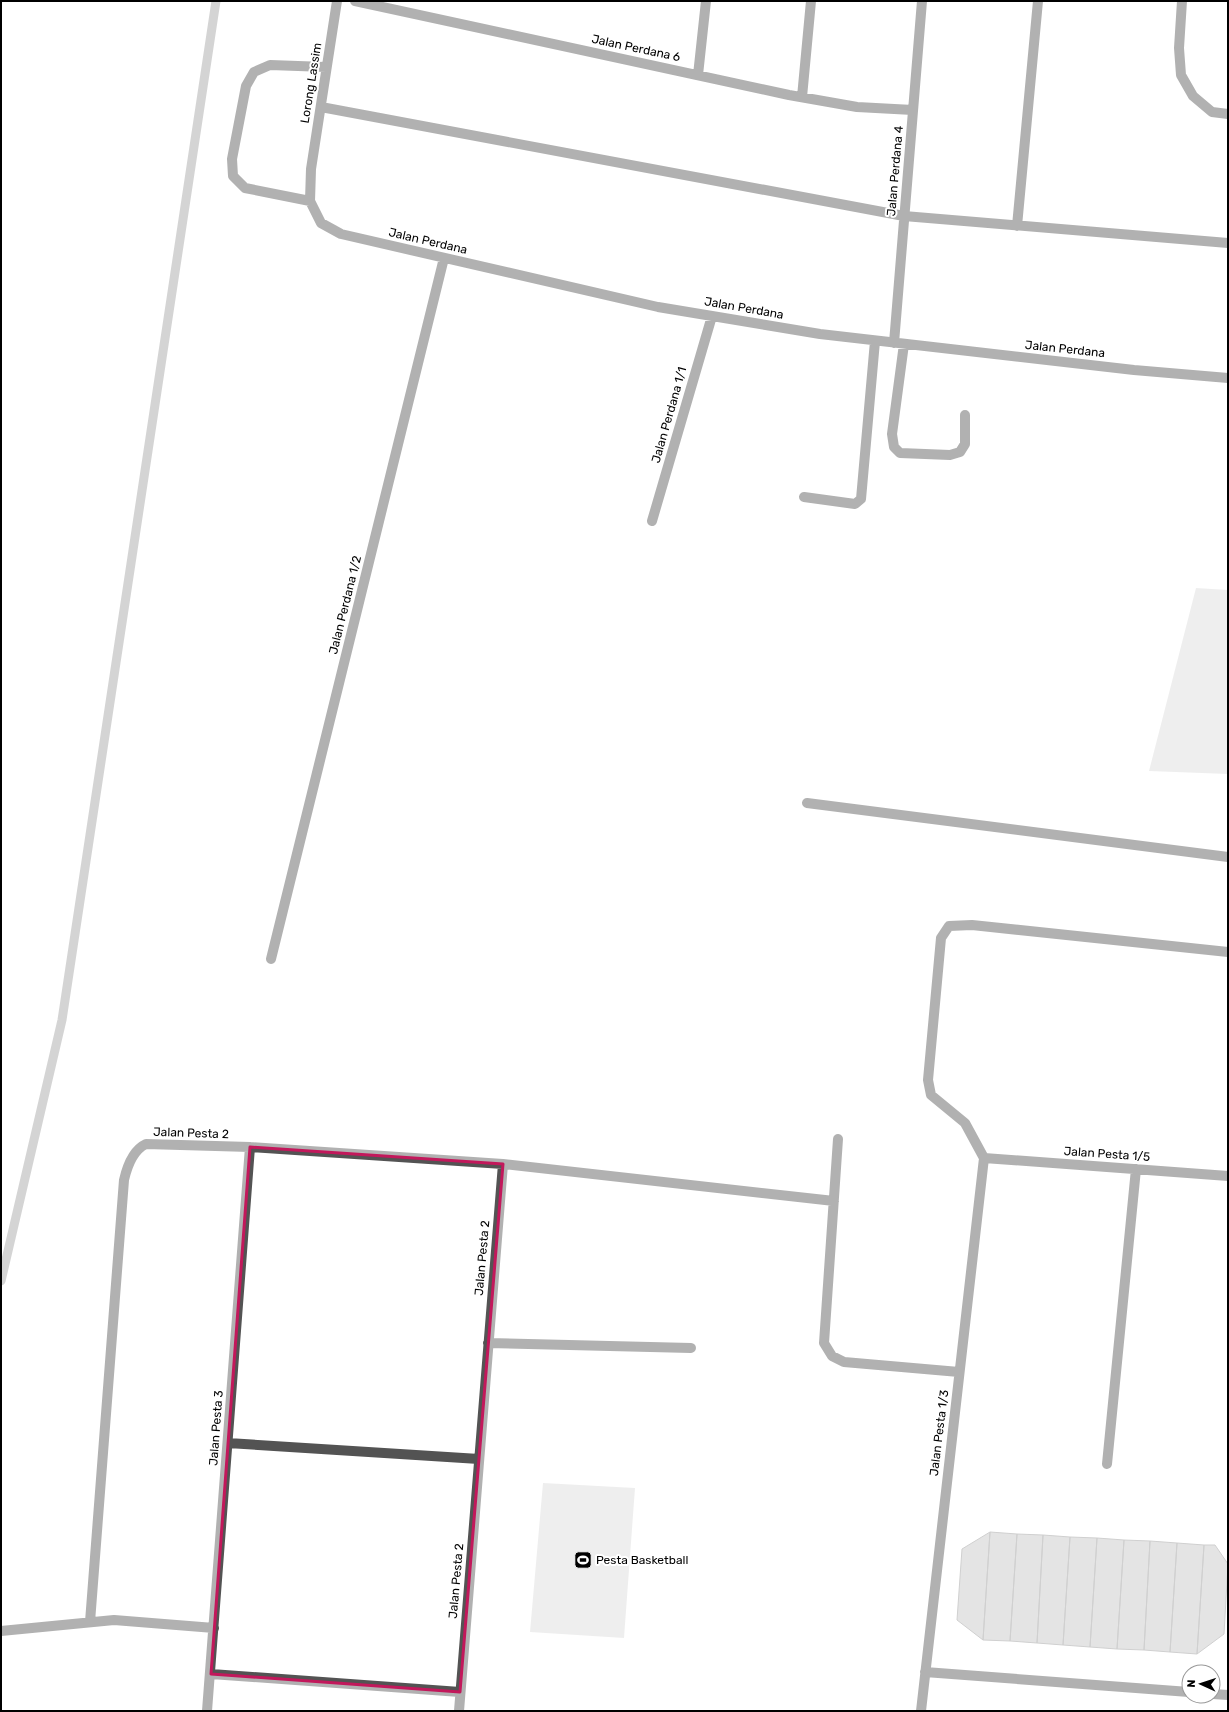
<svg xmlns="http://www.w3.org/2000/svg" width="1229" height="1712" viewBox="0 0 1229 1712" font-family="Rubik,sans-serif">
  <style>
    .green { fill: #dadada }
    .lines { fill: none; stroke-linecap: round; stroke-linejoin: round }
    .stream { stroke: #a1a1a1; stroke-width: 9 }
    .building { fill: #c3c3c3; stroke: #979797 }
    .minor { stroke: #535353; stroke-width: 10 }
    .marked { fill: none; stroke: #c2185b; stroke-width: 3; stroke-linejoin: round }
    .labels { text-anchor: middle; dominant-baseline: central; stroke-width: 4; stroke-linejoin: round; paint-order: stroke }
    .street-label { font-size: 12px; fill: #000; stroke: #fff }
    .poi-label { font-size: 12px; fill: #000; stroke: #fff; text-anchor: start }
  </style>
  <rect width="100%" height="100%" fill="#fff"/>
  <path class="green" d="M 1196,588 L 1228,590 L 1228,774 L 1149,771 Z
    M 543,1483 L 635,1488 L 624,1638 L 530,1632 Z"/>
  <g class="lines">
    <path class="stream" d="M 1,1281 L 62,1020 L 216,1"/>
  </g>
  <path class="building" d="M 990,1532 L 983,1640 L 957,1620 L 962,1549 Z
    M 990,1532 L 1017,1534 L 1010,1641 L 983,1640 Z
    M 1017,1534 L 1043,1535 L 1037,1643 L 1010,1641 Z
    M 1043,1535 L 1070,1537 L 1063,1645 L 1037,1643 Z
    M 1070,1537 L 1097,1538 L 1090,1647 L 1063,1645 Z
    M 1097,1538 L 1124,1540 L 1117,1649 L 1090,1647 Z
    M 1124,1540 L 1150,1541 L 1144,1650 L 1117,1649 Z
    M 1150,1541 L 1177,1543 L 1170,1652 L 1144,1650 Z
    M 1177,1543 L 1204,1545 L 1197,1654 L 1170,1652 Z
    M 1204,1545 L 1215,1545 L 1228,1564 L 1224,1634 L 1197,1654 Z"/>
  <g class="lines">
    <path class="minor" d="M 337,1 L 311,169 L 310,201 L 321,223 L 341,234 L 658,307 L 820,334 L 1134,370 L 1228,378
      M 355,1 L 789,95 L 857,107 L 913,110
      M 1182,1 L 1179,48 L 1181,75 L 1193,96 L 1212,112 L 1228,114
      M 698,75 L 706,1
      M 802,97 L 811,1
      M 321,107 L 904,216 L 1228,243
      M 310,201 L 245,188 L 233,176 L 232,159 L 246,86 L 254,72 L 270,65 L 326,67
      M 1017,226 L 1038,1
      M 894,343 L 922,1
      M 904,344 L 892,434 L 894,447 L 900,453 L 950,455 L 960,452 L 965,444 L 965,415
      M 804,497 L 855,504 L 861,499 L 875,341
      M 652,521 L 712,316
      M 807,803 L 1228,857
      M 271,959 L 444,258
      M 838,1139 L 824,1343 L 832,1356 L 844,1362 L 959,1372
      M 984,1158 L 965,1123 L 931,1095 L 928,1080 L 941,938 L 949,926 L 972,925 L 1228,952
      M 984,1158 L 1228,1176
      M 503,1164 L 834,1201
      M 488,1343 L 691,1348
      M 228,1443 L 479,1459
      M 1107,1464 L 1136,1169
      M 90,1622 L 124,1180 C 127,1167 133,1150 146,1144 L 250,1147 L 503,1164 L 459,1711
      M 1,1631 L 114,1620 L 214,1628
      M 925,1672 L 1189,1692
      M 211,1674 L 460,1692
      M 1213,1694 L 1228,1695
      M 207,1711 L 250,1147
      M 921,1711 L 984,1158"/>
  </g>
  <path d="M0 0H1229V1712H0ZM 250,1147 L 503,1164 L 460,1692 L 211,1674 Z" fill="#fff" fill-opacity=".55" fill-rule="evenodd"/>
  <path class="marked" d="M 250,1147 L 503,1164 L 460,1692 L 211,1674 Z"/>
  <defs>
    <symbol id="stadium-square" viewBox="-11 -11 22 22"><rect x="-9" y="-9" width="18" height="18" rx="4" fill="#000" stroke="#fff"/><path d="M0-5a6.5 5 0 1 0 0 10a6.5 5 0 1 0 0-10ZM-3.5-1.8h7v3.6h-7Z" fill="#fff"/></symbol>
  </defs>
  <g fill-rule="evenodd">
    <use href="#stadium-square" x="573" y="1550" width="20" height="20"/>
  </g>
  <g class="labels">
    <g class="street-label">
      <text transform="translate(636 48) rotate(12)">Jalan Perdana 6</text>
      <text transform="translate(311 83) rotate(-81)">Lorong Lassim</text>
      <text transform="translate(895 171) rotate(-85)">Jalan Perdana 4</text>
      <text transform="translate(428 241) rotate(13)">Jalan Perdana</text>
      <text transform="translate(744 308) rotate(10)">Jalan Perdana</text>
      <text transform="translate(1065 349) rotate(6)">Jalan Perdana</text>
      <text transform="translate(669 415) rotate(-74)">Jalan Perdana 1/1</text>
      <text transform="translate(345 605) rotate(-76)">Jalan Perdana 1/2</text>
      <text transform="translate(191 1133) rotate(2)">Jalan Pesta 2</text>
      <text transform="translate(1107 1154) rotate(4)">Jalan Pesta 1/5</text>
      <text transform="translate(482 1258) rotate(-85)">Jalan Pesta 2</text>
      <text transform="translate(216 1428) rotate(-86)">Jalan Pesta 3</text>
      <text transform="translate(939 1433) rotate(-83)">Jalan Pesta 1/3</text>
      <text transform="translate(456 1581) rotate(-85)">Jalan Pesta 2</text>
    </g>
    <g class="poi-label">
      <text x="596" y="1560">Pesta Basketball</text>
    </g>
  </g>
  <rect width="1229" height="1712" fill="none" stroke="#000000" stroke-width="4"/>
  <g transform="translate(1201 1684) rotate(273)"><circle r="19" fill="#ffffff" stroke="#999999"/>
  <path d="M0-3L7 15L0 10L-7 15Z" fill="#000000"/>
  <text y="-6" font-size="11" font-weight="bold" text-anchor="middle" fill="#000000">N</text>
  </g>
</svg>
